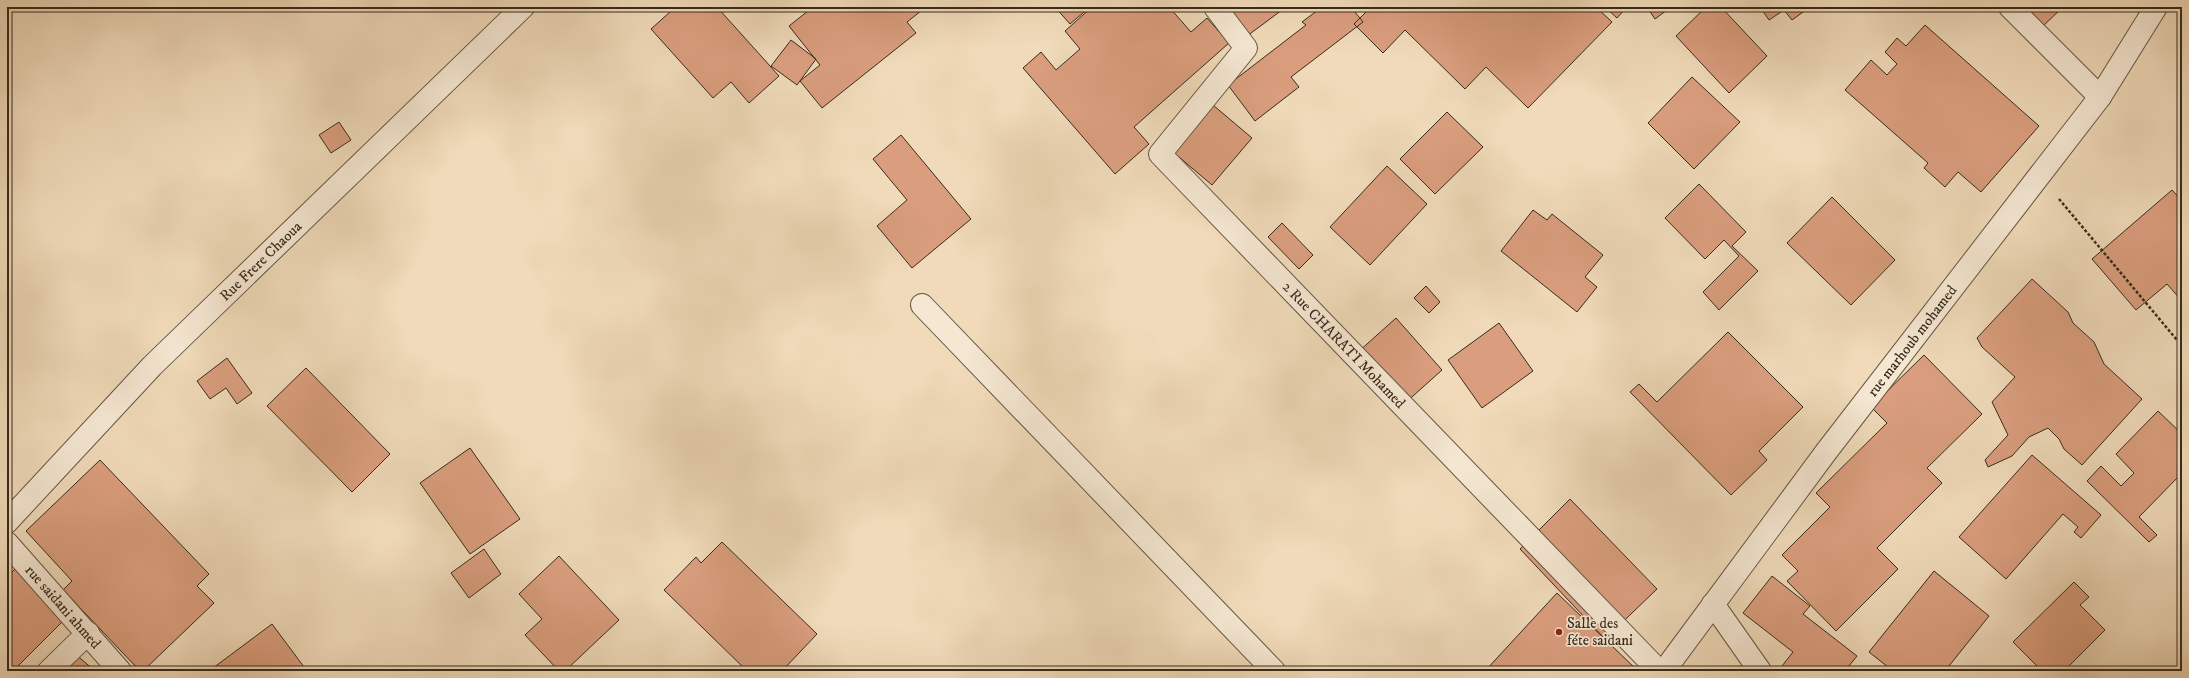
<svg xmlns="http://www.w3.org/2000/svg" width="2189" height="678" viewBox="0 0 2189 678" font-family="'IM FELL DW Pica',serif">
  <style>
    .building { fill: #da9e7e; stroke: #372b1c }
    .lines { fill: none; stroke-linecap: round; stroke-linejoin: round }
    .minor-casing { stroke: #655743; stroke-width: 24 }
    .path { stroke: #372b1c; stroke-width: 2.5; stroke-dasharray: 3 2; stroke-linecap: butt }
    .minor { stroke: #f5e7d2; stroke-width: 22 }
    .poi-dot { fill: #8f2418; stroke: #f5e7d2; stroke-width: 1.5 }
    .labels { text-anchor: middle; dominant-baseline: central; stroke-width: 3.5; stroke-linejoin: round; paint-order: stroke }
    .street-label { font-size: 15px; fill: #372b1c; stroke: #f5e7d2 }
    .poi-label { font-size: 15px; fill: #372b1c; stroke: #f5e7d2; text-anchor: start }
  </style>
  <rect width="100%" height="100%" fill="#f0dab9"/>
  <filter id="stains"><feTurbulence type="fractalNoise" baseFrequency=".005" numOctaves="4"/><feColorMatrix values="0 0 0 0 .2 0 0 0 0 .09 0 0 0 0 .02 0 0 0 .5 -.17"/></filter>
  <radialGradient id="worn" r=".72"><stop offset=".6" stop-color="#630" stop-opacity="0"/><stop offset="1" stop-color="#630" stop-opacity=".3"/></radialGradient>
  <path class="building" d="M 665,7 L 717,7 L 779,76 L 749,103 L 731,82 L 713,98 L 651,29 L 670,12 Z
    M 813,7 L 926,7 L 907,22 L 916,33 L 822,108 L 800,81 L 820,65 L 789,26 Z
    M 1055,7 L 1090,7 L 1070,24 Z
    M 1092,7 L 1169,7 L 1191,32 L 1207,18 L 1229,43 L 1134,127 L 1149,144 L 1115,174 L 1023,68 L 1041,52 L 1056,70 L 1080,49 L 1065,31 Z
    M 1219,7 L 1286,7 L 1243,39 Z
    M 1322,7 L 1351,7 L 1363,22 L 1291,77 L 1299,87 L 1255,121 L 1228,85 L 1306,25 L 1302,22 Z
    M 1371,7 L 1596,7 L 1612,22 L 1528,108 L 1486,67 L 1465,89 L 1405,30 L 1383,53 L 1354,24 Z
    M 1605,7 L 1627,7 L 1617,18 Z
    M 1647,7 L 1671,7 L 1655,19 Z
    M 1706,7 L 1721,7 L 1767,56 L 1729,93 L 1676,36 Z
    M 1760,7 L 1810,7 L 1792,20 L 1784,10 L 1769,20 Z
    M 2024,7 L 2063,7 L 2042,27 Z
    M 1925,25 L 2039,126 L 1981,192 L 1958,172 L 1945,187 L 1924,168 L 1928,163 L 1845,90 L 1871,60 L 1887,75 L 1897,64 L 1885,52 L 1897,38 L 1906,46 Z
    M 791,40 L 816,59 L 797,85 L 771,66 Z
    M 1692,77 L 1740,122 L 1694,169 L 1648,123 Z
    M 1213,105 L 1252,138 L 1212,185 L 1173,152 Z
    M 1447,112 L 1483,147 L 1435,194 L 1400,159 Z
    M 339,122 L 351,140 L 331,153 L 319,135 Z
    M 901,135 L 971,219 L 912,268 L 877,226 L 907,200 L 873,159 Z
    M 1387,166 L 1427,204 L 1370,265 L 1330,227 Z
    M 1699,184 L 1746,232 L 1732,246 L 1758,271 L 1719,310 L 1703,292 L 1739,256 L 1724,240 L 1705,259 L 1665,218 Z
    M 2172,190 L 2182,201 L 2182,301 L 2167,284 L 2136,310 L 2092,259 Z
    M 1832,197 L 1895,260 L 1851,305 L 1787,243 Z
    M 1533,210 L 1547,220 L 1552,214 L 1603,255 L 1585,277 L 1597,287 L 1577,312 L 1501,251 Z
    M 1282,223 L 1313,255 L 1299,269 L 1268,237 Z
    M 2032,279 L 2068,312 L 2073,323 L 2094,342 L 2104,364 L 2142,399 L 2082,465 L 2064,449 L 2059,439 L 2048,428 L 2029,437 L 2012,456 L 1988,467 L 1985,460 L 2008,435 L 1992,402 L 2015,377 L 1982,347 L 1977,338 Z
    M 1426,286 L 1440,302 L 1429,313 L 1414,298 Z
    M 1396,318 L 1442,370 L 1394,413 L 1348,361 Z
    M 1499,323 L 1533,371 L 1482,408 L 1448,360 Z
    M 1728,332 L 1803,407 L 1759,451 L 1767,460 L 1731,495 L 1630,392 L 1639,384 L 1657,402 Z
    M 1924,355 L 1982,414 L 1927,468 L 1942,483 L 1877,548 L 1898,569 L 1836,631 L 1787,581 L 1798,571 L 1782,555 L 1830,507 L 1816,493 L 1887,423 L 1871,407 Z
    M 227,358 L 252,393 L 237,404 L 226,388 L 210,399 L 197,381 Z
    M 306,368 L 390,454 L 352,492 L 267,406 Z
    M 2158,411 L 2182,434 L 2182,473 L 2139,517 L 2157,535 L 2149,542 L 2087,481 L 2101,466 L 2121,486 L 2134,473 L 2116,454 Z
    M 470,448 L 520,519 L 470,554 L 420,483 Z
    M 2032,455 L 2101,515 L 2081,538 L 2074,532 L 2078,527 L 2063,514 L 2006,579 L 1959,537 Z
    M 100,460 L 209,574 L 197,586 L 214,603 L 143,671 L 140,671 L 63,590 L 72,581 L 26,531 Z
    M 1570,499 L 1657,589 L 1605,639 L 1520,549 Z
    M 722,542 L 817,634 L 782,671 L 747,671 L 664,590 L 696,557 L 701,563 Z
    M 484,549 L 501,574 L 469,598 L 451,573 Z
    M 559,556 L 619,620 L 565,671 L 559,671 L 525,635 L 542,619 L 519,594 Z
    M 19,565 L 69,615 L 13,671 L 7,671 L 7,577 Z
    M 1934,571 L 1989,616 L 1945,671 L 1893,671 L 1869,652 Z
    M 1772,576 L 1810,606 L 1803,614 L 1857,656 L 1845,671 L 1778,671 L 1793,652 L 1743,613 Z
    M 2074,582 L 2089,597 L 2080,605 L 2105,630 L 2064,671 L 2042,671 L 2013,642 Z
    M 1557,593 L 1638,671 L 1485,671 Z
    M 272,624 L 307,671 L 209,671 Z
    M 73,652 L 95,671 L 56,671 Z"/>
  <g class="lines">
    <defs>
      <g id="minor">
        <path id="s1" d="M 1215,7 L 1246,48 L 1160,154 L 1659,671"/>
        <path d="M 2010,7 L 2100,97"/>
        <path d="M 922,305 L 1274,671"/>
        <path id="s2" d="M 7,522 L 152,366 L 523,7"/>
        <path id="s3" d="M 7,543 L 120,671"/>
        <path d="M 1713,604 L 1760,671"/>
        <path d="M 49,671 L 88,633"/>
        <path id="s4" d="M 1664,671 L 1826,452 L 2100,97 L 2156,7"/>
      </g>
    </defs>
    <use href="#minor" class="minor-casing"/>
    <path class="path" d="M 2059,199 L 2182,346"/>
    <use href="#minor" class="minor"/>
  </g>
  <circle class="poi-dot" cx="1559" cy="632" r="4"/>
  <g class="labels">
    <g class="street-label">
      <text stroke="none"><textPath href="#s2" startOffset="364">Rue Frere Chaoua</textPath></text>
      <text stroke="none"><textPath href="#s4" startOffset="413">rue marhoub mohamed</textPath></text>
      <text stroke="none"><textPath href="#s1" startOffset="453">2 Rue CHARATI Mohamed</textPath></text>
      <text stroke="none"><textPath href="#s3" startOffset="85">rue saidani ahmed</textPath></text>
    </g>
    <g class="poi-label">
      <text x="1567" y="623">Salle des<tspan x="1567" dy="17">féte saidani</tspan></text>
    </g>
  </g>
  <rect width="2189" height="678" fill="none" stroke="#f0dab9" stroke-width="24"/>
  <rect x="8" y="8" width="2173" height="662" fill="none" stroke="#372b1c" stroke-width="2"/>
  <rect x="12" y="12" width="2165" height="654" fill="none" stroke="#372b1c"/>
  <rect width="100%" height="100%" filter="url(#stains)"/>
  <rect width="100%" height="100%" fill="url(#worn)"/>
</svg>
